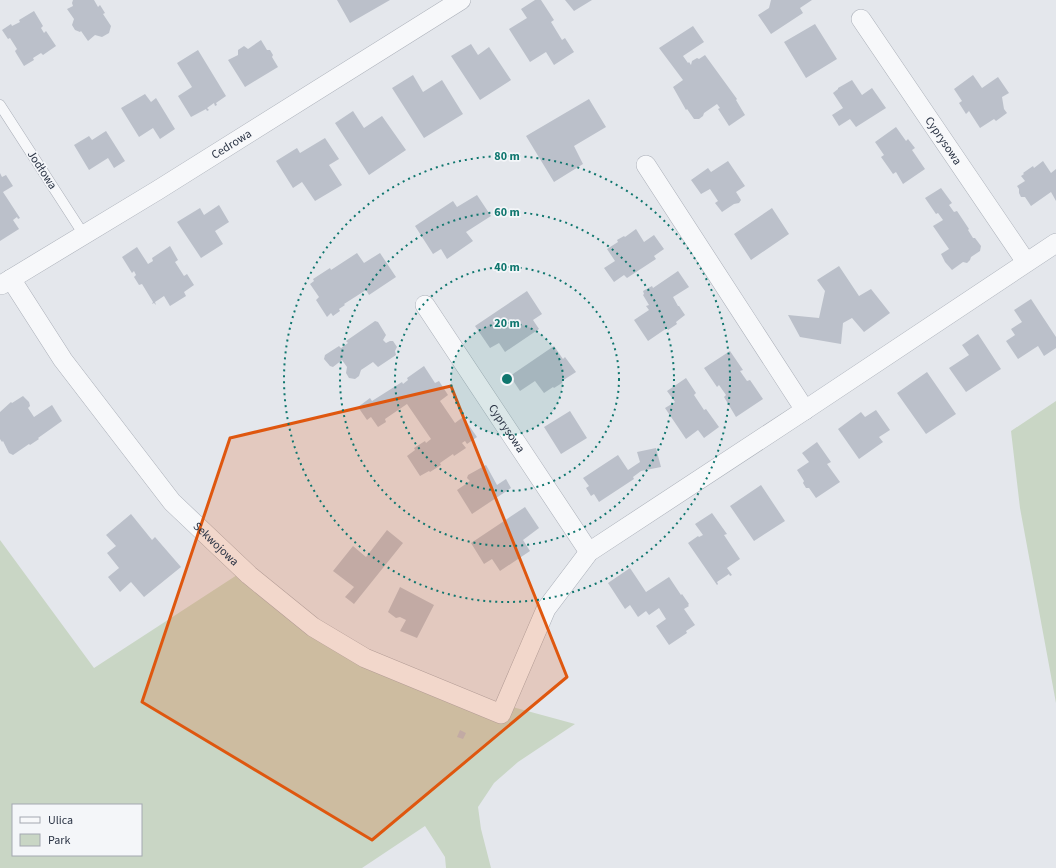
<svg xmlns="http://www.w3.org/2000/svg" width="1056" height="868" viewBox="0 0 1056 868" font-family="'Source Sans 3',sans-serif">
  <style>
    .green { fill: #c9d6c5; fill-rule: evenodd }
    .building { fill: #bbc0ca }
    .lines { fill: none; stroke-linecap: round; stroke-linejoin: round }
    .lane-casing { stroke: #a9aeb7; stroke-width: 11 }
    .street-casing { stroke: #a9aeb7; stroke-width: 20 }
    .lane { stroke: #f7f8fa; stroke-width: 10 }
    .street { stroke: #f7f8fa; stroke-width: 19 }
    .marked { fill: #df570f; fill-opacity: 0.2; stroke: #df570f; stroke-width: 3; stroke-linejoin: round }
    .ring { fill: none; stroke: #0f766e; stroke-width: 2; stroke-dasharray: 2 4 }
    .labels { text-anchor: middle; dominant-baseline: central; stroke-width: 3.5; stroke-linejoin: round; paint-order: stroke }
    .street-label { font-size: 12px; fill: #2b3445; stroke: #f4f6f9 }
    .centre { fill: #0f766e; stroke: #f4f6f9; stroke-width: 2 }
    .ring-label { font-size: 12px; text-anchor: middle; font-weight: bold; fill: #0f766e; stroke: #f4f6f9; stroke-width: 3.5; stroke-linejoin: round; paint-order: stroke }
  </style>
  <rect width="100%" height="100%" fill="#e4e7ec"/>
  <path class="green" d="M 1056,401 L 1056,703 L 1020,508 L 1011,431 Z
    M 0,540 L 94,668 L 237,575 L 376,670 L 575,724 L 518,762 L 494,783 L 478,807 L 481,829 L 491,868 L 446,868 L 445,857 L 425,826 L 362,868 L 0,868 ZM 13,805 L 141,805 L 141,855 L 13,855 Z"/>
  <path class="building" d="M 73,0 L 94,0 L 98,7 L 100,5 L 105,13 L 103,14 L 111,26 L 109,33 L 102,37 L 95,35 L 88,41 L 81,31 L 80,32 L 75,30 L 72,25 L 74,19 L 67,9 L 73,6 L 72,3 Z
    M 337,0 L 390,0 L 350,23 Z
    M 535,0 L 541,0 L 554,20 L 551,22 L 562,40 L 565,38 L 574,52 L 554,65 L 546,52 L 530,62 L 509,29 L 527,18 L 521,9 Z
    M 565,0 L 592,0 L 574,11 Z
    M 771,0 L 812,0 L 800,8 L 803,13 L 771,34 L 758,15 L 769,8 Z
    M 34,11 L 43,26 L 41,28 L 44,33 L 46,31 L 56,46 L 43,55 L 41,53 L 33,58 L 34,60 L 24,66 L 16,53 L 15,51 L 17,49 L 10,38 L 8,39 L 2,30 L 11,24 L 12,26 L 20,22 L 19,20 Z
    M 815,24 L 837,59 L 806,78 L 784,42 Z
    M 693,26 L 704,42 L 683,56 L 688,63 L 689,62 L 691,65 L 692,61 L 697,58 L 699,59 L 705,55 L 737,99 L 736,100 L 745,115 L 729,126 L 718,109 L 720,108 L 717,104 L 704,113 L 703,116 L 699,119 L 694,119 L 687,109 L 686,110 L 673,87 L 683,80 L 659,48 Z
    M 261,40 L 267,50 L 270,50 L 273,55 L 272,57 L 278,67 L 245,87 L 228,60 L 238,55 L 238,50 L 244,46 L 248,49 Z
    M 471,44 L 478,55 L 489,47 L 511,80 L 480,100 L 451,56 Z
    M 198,50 L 226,96 L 216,103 L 217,105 L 215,106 L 214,103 L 207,108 L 209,110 L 207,111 L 206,109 L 191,117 L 178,96 L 192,87 L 177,63 Z
    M 413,75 L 423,92 L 442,80 L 463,114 L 424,138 L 392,88 Z
    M 973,75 L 982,88 L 998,77 L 1009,93 L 1002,97 L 1004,109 L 1007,113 L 996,121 L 994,119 L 980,128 L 969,111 L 966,114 L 959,103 L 962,101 L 954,89 Z
    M 852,80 L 862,95 L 872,88 L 886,108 L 856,127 L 850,119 L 839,126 L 832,115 L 843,108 L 833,93 L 838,89 L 838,88 Z
    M 145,94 L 151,102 L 156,98 L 175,129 L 160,139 L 153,128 L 139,137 L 121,108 Z
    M 589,99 L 606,127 L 574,146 L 583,164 L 554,182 L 526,136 Z
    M 353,111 L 364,128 L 382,116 L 406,150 L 369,175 L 335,123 Z
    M 896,127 L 906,141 L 908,139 L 915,148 L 912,150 L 925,169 L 903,184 L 896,172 L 893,174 L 881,157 L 884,155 L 875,142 Z
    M 106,131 L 125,161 L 114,168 L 108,158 L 89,170 L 74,145 L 89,136 L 92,140 Z
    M 325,138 L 339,159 L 329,165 L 342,185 L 315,201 L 302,182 L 293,188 L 276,161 L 297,148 L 300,153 Z
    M 728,161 L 745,186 L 736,192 L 741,200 L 739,203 L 734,204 L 722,212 L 715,203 L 718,201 L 710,189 L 701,194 L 691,180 L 708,168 L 711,172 Z
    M 1043,161 L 1051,173 L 1056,169 L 1056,201 L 1051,192 L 1031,206 L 1025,197 L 1021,197 L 1019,193 L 1019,189 L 1017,186 L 1025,181 L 1021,176 L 1024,174 L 1023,173 L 1033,166 L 1034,168 Z
    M 0,173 L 2,177 L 6,175 L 13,186 L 3,192 L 20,218 L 18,219 L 17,217 L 13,220 L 19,229 L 0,241 Z
    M 941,188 L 952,203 L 949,205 L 954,212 L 957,211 L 969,229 L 968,230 L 973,238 L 975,238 L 981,246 L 980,251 L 971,257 L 970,260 L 967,263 L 963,262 L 952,270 L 945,262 L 941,254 L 949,249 L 933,226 L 943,220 L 938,213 L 936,214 L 925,198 Z
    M 477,195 L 491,216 L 466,232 L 473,241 L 447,259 L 441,249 L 433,254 L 415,226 L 453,201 L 457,207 Z
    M 219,205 L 229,222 L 215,231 L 223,244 L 201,258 L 177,222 L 200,208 L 204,215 Z
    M 772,208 L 789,234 L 751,260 L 734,234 Z
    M 636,229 L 644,242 L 654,235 L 664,249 L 654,256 L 656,259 L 627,278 L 624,275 L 614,282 L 604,268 L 615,261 L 607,249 L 618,242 L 617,240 L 624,236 L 625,237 Z
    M 170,246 L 178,260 L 175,262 L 184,276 L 187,274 L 194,285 L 184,292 L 186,296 L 170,306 L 164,296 L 155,302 L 156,305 L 154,303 L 152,304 L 153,302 L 142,284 L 139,285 L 134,277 L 136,275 L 134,271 L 132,273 L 122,257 L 137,247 L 148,264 L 153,261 L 152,258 Z
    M 357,253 L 364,263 L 380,253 L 396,277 L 369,295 L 366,290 L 344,304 L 345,305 L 339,309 L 340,311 L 333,316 L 331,313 L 327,317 L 316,300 L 319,297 L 310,284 L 314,281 L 313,279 L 330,268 L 331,270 Z
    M 839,266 L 859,296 L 871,289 L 890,313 L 864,332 L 852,318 L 843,323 L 841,344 L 800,337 L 788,315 L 819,318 L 825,291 L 817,280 Z
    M 678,271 L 689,287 L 673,297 L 678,306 L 679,306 L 685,315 L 676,322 L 677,324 L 668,330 L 667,328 L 648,341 L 634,320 L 649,310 L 646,306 L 649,305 L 643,295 L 644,294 L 643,291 L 652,286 L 653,288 Z
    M 527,291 L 542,314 L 533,320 L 539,329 L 505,352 L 499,343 L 490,348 L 475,326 Z
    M 1031,299 L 1056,337 L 1056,348 L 1044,356 L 1038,346 L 1018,359 L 1006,341 L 1015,335 L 1011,329 L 1022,322 L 1014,310 Z
    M 375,321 L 378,322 L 386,335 L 383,340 L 386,343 L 390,341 L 393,341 L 397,347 L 395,351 L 396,355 L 378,367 L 373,362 L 361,370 L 359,376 L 355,379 L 349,378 L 346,373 L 347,367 L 342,360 L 333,367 L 330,366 L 324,359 L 325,355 L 339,346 L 341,348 L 348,343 L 346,341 Z
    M 978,334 L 1001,369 L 966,392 L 949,368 L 969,355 L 962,345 Z
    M 554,346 L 563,359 L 565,357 L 576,372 L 562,381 L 562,383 L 554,388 L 553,387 L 544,393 L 535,381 L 520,391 L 510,376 Z
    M 730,351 L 743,370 L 740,371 L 747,381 L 750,380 L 763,399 L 736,417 L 724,397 L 726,395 L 719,385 L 717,387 L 704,368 Z
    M 424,366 L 435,383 L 439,381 L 448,395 L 440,401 L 455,423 L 463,417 L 477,437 L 467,444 L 465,441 L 462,443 L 466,448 L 454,456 L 453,454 L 440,463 L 441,465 L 430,472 L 429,471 L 420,476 L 407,456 L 415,450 L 414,448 L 425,441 L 426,443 L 431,439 L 407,404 L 385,419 L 386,422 L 378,427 L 371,417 L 367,420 L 358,407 L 370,398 L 372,401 L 402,382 L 403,384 L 408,380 L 407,378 Z
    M 927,372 L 956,414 L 926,434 L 897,393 Z
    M 686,378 L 696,393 L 694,395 L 704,410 L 706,409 L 719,427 L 704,438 L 698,430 L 686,439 L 665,408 L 675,402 L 667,391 Z
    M 23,396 L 29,402 L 30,406 L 28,408 L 34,417 L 52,405 L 62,421 L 38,438 L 39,439 L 30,445 L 29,444 L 13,455 L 9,453 L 3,441 L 2,442 L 0,439 L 0,412 L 11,402 L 12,403 Z
    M 876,410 L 890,430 L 879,437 L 883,442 L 859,459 L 838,429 L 861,412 L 865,417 Z
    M 570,411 L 587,438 L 561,454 L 544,427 Z
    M 817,442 L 831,462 L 827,464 L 840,482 L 816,498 L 809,488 L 806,488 L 803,483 L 804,481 L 797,470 L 809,462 L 802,453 Z
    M 656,448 L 661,467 L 641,471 L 633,477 L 634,479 L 599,502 L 594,494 L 591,496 L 586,488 L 589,486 L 583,478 L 618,455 L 628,470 L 640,462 L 637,452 Z
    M 486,465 L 497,485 L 506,479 L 511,488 L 472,514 L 457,490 L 470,481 L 467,478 L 468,475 Z
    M 761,485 L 785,521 L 754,541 L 730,506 Z
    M 525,507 L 539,528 L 523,540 L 530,551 L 500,571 L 492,559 L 484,564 L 471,543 Z
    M 712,513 L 727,534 L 724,535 L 740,559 L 727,568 L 732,575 L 730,576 L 729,574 L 717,582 L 718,584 L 717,585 L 688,543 L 698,536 L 699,537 L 703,535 L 695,524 Z
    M 131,514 L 152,540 L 155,537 L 181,567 L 144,597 L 131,582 L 120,592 L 108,577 L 119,568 L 107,553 L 116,546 L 106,535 Z
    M 387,530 L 403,543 L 354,604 L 345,597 L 354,587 L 333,571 L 353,546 L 366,557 Z
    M 630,568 L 646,592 L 669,577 L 681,595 L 682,594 L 689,604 L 688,605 L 689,606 L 684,609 L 695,625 L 686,631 L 687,633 L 669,645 L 656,626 L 666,619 L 659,608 L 649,615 L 646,611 L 638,617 L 630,605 L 625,609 L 608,583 Z
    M 400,587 L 434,605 L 417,638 L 400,631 L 406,620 L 400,617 L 396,618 L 388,612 Z
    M 460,730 L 466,733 L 463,739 L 457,737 Z"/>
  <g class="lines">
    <defs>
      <path id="lane" d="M 0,105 L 84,235"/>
      <g id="street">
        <path id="s1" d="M 861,19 L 1026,262"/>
        <path d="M 646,165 L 805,410"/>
        <path id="s2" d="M 11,279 L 63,360 L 172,502 L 249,575 L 313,627 L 365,658 L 501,714 L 546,609 L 589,552 L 805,410 L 1056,243"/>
        <path id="s3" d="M 1,285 L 158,190 L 461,0"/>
        <path id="s4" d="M 425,305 L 589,552"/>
      </g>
    </defs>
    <use href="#lane" class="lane-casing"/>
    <use href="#street" class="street-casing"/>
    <use href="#lane" class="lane"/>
    <use href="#street" class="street"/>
  </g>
  <path class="marked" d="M 451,386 L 567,677 L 372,840 L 142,702 L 230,438 Z"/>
  <circle cx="507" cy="379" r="56" fill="#0f766e" fill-opacity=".12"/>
  <g class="ring">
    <circle cx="507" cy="379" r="56"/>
    <circle cx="507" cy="379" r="112"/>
    <circle cx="507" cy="379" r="167"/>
    <circle cx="507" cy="379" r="223"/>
  </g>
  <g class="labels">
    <g class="street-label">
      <text stroke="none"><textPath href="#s1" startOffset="147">Cyprysowa</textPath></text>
      <text stroke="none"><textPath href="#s3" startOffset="270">Cedrowa</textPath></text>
      <text transform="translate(42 170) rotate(57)">Jodłowa</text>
      <text stroke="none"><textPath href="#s4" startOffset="148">Cyprysowa</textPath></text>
      <text stroke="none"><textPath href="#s2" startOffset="336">Sekwojowa</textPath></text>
    </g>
  </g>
  <circle cx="507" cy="379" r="6" class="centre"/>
  <g class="ring-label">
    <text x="507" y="160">80 m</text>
    <text x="507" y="216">60 m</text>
    <text x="507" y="271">40 m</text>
    <text x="507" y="327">20 m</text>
  </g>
  <rect x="12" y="804" width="130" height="52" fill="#f4f6f9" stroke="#a4a8b1"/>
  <rect x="20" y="817" width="20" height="6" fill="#f7f8fa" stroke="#a4a8b1"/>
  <text x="48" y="824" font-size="12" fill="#2b3445">Ulica</text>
  <rect x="20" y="834" width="20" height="12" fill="#c9d6c5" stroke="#a4a8b1"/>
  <text x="48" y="844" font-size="12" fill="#2b3445">Park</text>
</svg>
